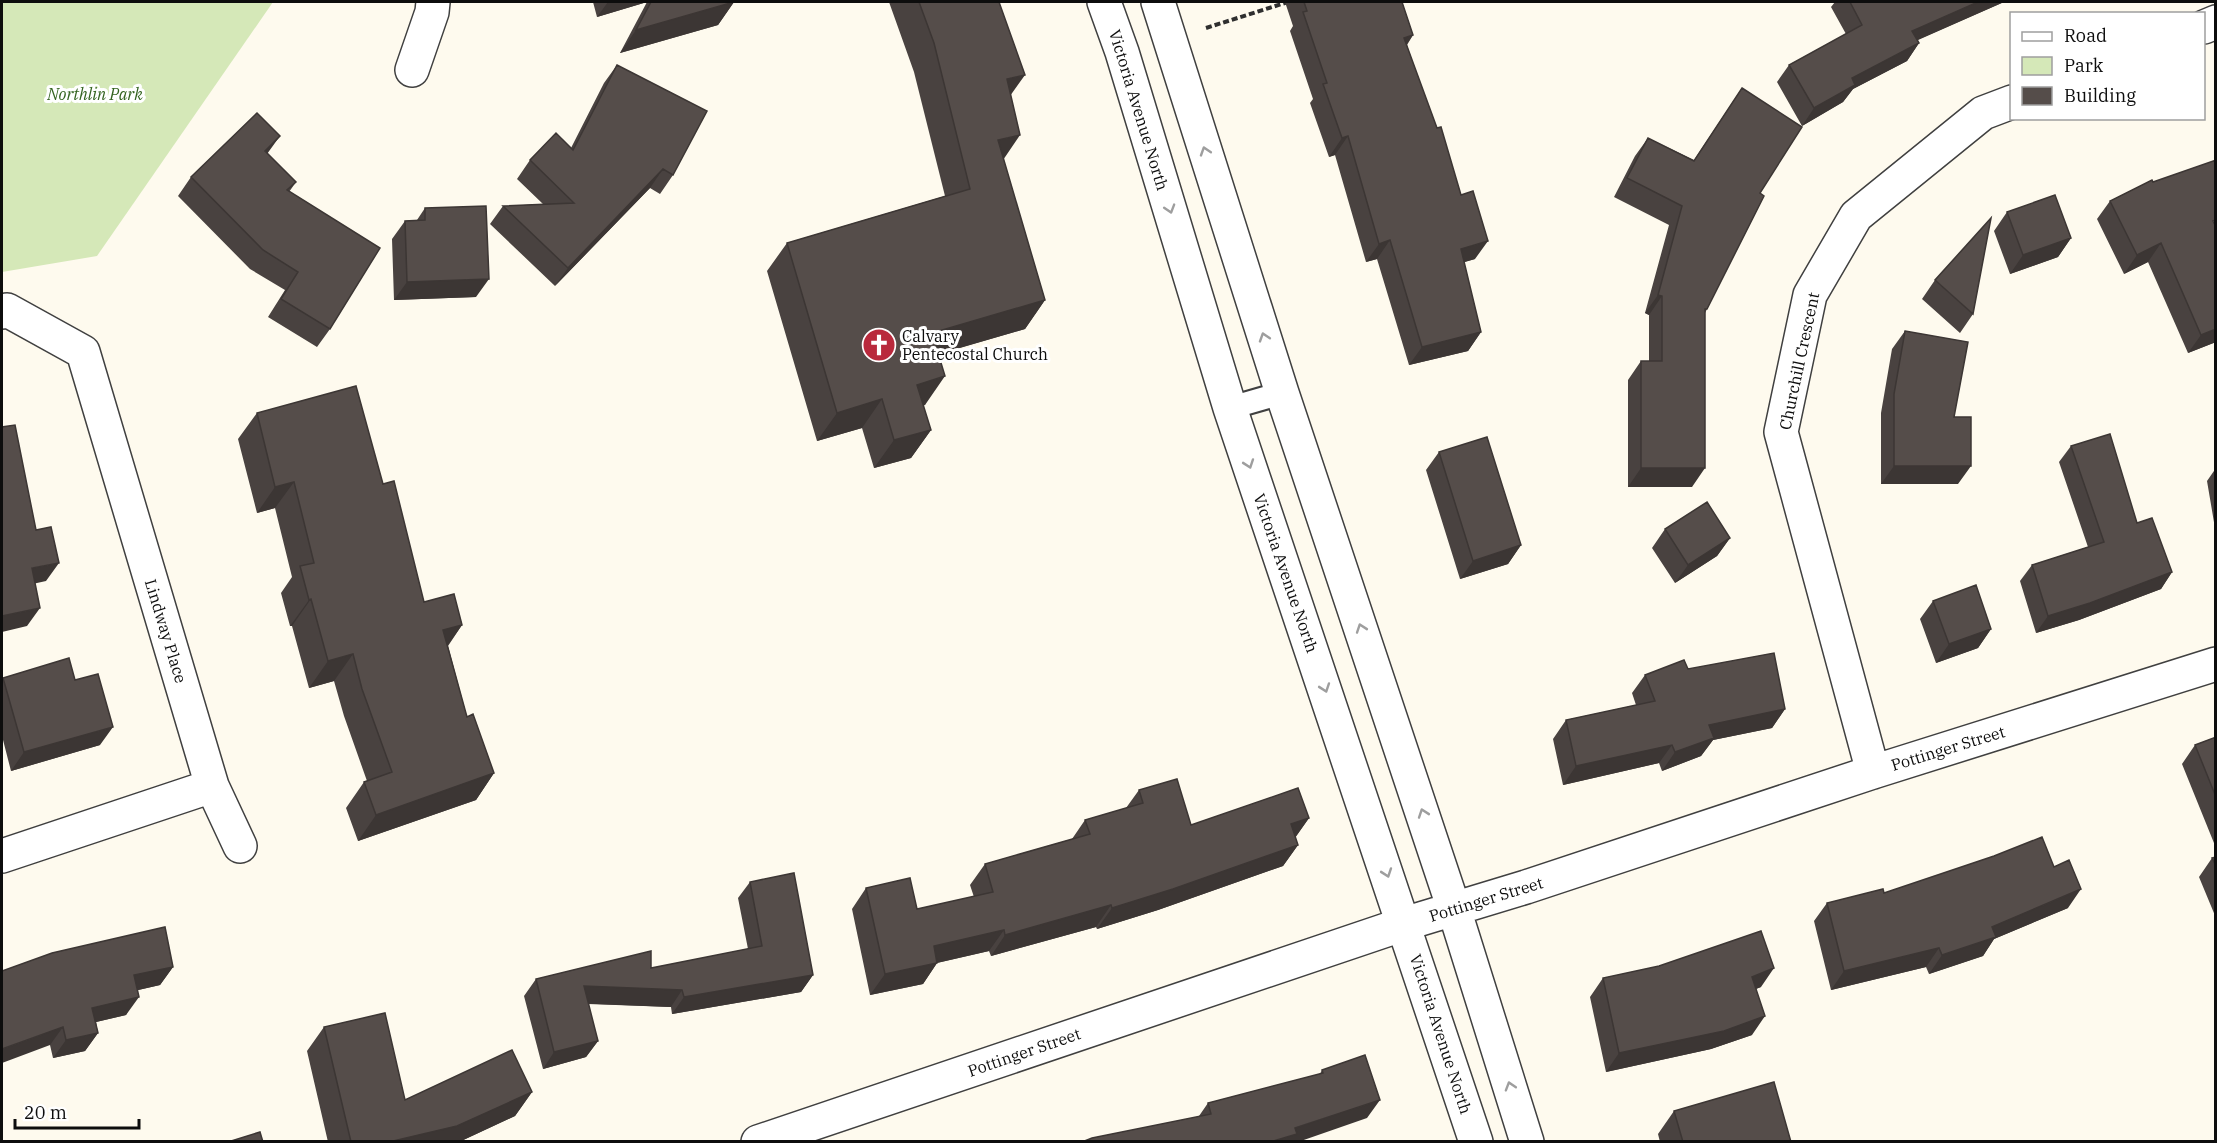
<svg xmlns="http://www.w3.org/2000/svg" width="2217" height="1143" viewBox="0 0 2217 1143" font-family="'IBM Plex Serif',serif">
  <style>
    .green { fill: #d5e8b8 }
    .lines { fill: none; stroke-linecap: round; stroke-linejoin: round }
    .lane-casing { stroke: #404040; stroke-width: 26 }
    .street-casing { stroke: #404040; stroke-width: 36 }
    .path { stroke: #2f2f2f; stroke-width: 4; stroke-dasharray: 6 3; stroke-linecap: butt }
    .lane { stroke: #fff; stroke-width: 22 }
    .street { stroke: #fff; stroke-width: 33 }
    .wall { fill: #494240 }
    .shaded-wall { fill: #3c3634 }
    .building { fill: #554d4a; stroke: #3c3634; stroke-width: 1.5 }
    .oneway { stroke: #9e9e9e }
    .labels { text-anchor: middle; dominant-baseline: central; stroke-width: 6; stroke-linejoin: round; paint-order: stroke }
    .park-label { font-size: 16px; font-style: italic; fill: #33631f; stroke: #fff }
    .street-label { font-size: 16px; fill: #0d0d0d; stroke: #fff }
    .poi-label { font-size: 16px; fill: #0d0d0d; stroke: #fff; text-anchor: start }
  </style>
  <rect width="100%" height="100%" fill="#fefaee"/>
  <path class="green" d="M 2,2 L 273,2 L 97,256 L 2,272 Z"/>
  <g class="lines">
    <defs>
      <path id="lane" d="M 1230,408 L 1282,393"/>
      <path id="street" d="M 1104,2 L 1122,52 L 1230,408 L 1476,1142
        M 1158,2 L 1282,393 L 1454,909 L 1527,1142
        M 2204,27 L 2216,22
        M 412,70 L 432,12 L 433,2
        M 2,312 L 7,310 L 83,352 L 212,786 L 240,846
        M 1873,772 L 1781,432 L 1810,295 L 1856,216 L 1983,113 L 2012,102
        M 2,856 L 212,786
        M 758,1142 L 1404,924 L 1526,887 L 1873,772 L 2216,664"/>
    </defs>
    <use href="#lane" class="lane-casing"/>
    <use href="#street" class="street-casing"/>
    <path class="path" d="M 1206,28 L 1288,2"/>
    <use href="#lane" class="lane"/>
    <use href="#street" class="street"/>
  </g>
  <path class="wall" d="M 593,2 L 734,2 L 718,25 L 620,53 L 647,2 L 597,17 Z
    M 889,2 L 999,2 L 1011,95 L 1003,159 L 1045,300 L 1025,329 L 938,354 L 925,405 L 923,405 L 931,430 L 911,458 L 874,468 L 862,428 L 817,441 L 767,271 L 787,243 L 945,196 L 914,72 Z
    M 1285,2 L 1402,2 L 1413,35 L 1407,45 L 1475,259 L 1464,262 L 1481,332 L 1468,351 L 1409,365 L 1377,259 L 1366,262 L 1335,155 L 1329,157 L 1310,103 L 1313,99 L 1290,31 L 1293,26 Z
    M 1835,2 L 2004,2 L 1917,40 L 1919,43 L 1907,61 L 1853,89 L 1843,102 L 1802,126 L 1777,82 L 1789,65 L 1846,34 L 1831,7 Z
    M 617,65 L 673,175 L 660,194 L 650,188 L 555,286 L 490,224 L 503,206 L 543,204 L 517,179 L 530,160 L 571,148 L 604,83 Z
    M 1742,88 L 1760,193 L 1707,309 L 1705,313 L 1692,487 L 1628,487 L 1628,380 L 1641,361 L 1649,361 L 1649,315 L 1645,313 L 1669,225 L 1614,197 L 1635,156 L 1648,138 L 1694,160 Z
    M 267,153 L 296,182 L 289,192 L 330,329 L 317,347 L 268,317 L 285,290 L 250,269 L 178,196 L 191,177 Z
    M 2152,180 L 2216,342 L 2188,353 L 2148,262 L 2124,274 L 2097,219 L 2110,201 Z
    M 425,208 L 476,297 L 394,300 L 392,239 L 405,221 L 417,220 Z
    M 2007,212 L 2071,238 L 2058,257 L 2010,274 L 1994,231 Z
    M 1935,280 L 1973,314 L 1960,333 L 1922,299 Z
    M 1905,331 L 1958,484 L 1881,484 L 1881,413 L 1892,349 Z
    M 257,413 L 383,484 L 424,602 L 462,625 L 448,646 L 467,717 L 494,773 L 476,800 L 358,841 L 346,808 L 364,782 L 367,781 L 344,716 L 334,681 L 309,688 L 292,626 L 290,626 L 281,593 L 292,577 L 275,508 L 257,513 L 238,439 Z
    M 2071,446 L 2137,523 L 2172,572 L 2161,589 L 2079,620 L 2036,633 L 2020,581 L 2032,565 L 2088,547 L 2059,462 Z
    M 1439,452 L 1521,545 L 1508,564 L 1460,579 L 1426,470 Z
    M 2216,468 L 2216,534 L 2207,481 Z
    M 1665,529 L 1730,538 L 1717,556 L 1675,583 L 1652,548 Z
    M 1933,601 L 1991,629 L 1978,648 L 1936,663 L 1920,619 Z
    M 1688,669 L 1785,709 L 1772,728 L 1713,740 L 1701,756 L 1662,771 L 1659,763 L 1563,785 L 1553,739 L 1566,720 L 1636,705 L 1632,693 L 1645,675 Z
    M 3,678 L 75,680 L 100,745 L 11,771 L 2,736 L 2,680 Z
    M 2216,737 L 2216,848 L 2182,764 L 2195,745 Z
    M 1139,790 L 1191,825 L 1309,818 L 1295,838 L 1298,845 L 1283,866 L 1158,910 L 1097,929 L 1096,927 L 991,956 L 989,951 L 937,963 L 923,984 L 870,995 L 852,909 L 866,888 L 917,909 L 974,897 L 970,885 L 985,864 L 1072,839 L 1085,820 L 1126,808 Z
    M 2216,857 L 2216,918 L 2199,877 L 2212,858 Z
    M 750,882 L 813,975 L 801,992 L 672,1014 L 671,1007 L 588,1004 L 598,1041 L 586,1057 L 543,1069 L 524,996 L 536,979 L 651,968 L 748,949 L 738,898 Z
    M 1884,893 L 2068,908 L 1994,939 L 1983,956 L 1929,974 L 1926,967 L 1831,990 L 1814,921 L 1827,903 Z
    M 173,967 L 160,985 L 138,990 L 126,1015 L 96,1022 L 98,1033 L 85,1051 L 53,1058 L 50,1045 L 2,971 Z
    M 1603,978 L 1761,987 L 1756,989 L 1752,1035 L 1711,1049 L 1606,1072 L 1590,997 Z
    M 324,1027 L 405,1100 L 532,1092 L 515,1116 L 459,1142 L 328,1142 L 307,1051 Z
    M 1322,1070 L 1367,1118 L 1199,1116 L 1208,1103 L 1320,1074 Z
    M 1674,1111 L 1791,1142 L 1660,1142 L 1658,1134 Z"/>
  <path class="shaded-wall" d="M 608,2 L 647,2 L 597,17 Z
    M 734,2 L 718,25 L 620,53 L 636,30 Z
    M 1978,2 L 2004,2 L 1900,48 L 1912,31 Z
    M 1413,35 L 1400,54 L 1404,38 Z
    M 1919,43 L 1907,61 L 1853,89 L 1843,102 L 1802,126 L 1814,108 L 1852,78 Z
    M 1025,75 L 1005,103 L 1007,79 Z
    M 1020,135 L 1001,163 L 998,140 Z
    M 280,136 L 267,154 L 265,151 Z
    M 1348,136 L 1335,155 L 1329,157 L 1342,138 Z
    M 663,169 L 650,188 L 555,286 L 568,268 Z
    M 2071,238 L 2058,257 L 2010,274 L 2023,255 Z
    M 1390,240 L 1377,259 L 1366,262 L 1379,244 Z
    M 1488,241 L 1475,259 L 1448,267 L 1461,249 Z
    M 2161,243 L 2148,262 L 2124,274 L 2137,255 Z
    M 489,279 L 476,297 L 394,300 L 407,282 Z
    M 1658,295 L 1662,296 L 1649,315 L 1645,313 Z
    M 1045,300 L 1025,329 L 912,362 L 932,333 Z
    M 2216,329 L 2216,342 L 2188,353 L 2201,335 Z
    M 1481,332 L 1468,351 L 1409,365 L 1422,347 Z
    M 945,376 L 925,405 L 897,413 L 917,385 Z
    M 882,399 L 862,428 L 817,441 L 837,413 Z
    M 931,430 L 911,458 L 874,468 L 894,440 Z
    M 1894,466 L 1971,466 L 1958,484 L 1881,484 Z
    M 1641,468 L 1705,468 L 1692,487 L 1628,487 Z
    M 294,482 L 275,508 L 257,513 L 275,487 Z
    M 1730,538 L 1717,556 L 1675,583 L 1688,565 Z
    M 1521,545 L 1508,564 L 1460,579 L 1473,561 Z
    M 59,563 L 46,581 L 19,587 L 32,568 Z
    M 2172,572 L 2161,589 L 2079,620 L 2036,633 L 2048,616 Z
    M 311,599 L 292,626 L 290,626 L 309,600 Z
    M 40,608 L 27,626 L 2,632 L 2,616 Z
    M 462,625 L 443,652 L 443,630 Z
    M 1991,629 L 1978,648 L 1936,663 L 1949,644 Z
    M 353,654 L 334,681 L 309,688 L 328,661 Z
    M 1785,709 L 1772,728 L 1713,740 L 1701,756 L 1662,771 L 1675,752 L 1709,725 Z
    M 113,727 L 100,745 L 11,771 L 24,752 Z
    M 1672,745 L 1659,763 L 1563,785 L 1576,766 Z
    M 494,773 L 476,800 L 358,841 L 376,815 Z
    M 1309,818 L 1294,839 L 1291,824 Z
    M 1298,845 L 1283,866 L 1158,910 L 1097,929 L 1112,908 Z
    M 2081,889 L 2068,908 L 1994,939 L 1983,956 L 1929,974 L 1942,955 L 1992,927 Z
    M 1111,905 L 1096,927 L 991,956 L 1005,935 Z
    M 1004,930 L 989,951 L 919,967 L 934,946 Z
    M 1939,948 L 1926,967 L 1831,990 L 1844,971 Z
    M 937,963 L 923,984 L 870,995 L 885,974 Z
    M 173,967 L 160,985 L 121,994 L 134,975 Z
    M 1774,968 L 1761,987 L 1739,995 L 1752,977 Z
    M 813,975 L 801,992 L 672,1014 L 684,997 Z
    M 584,986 L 682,990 L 671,1007 L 572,1003 Z
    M 139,997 L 126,1015 L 79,1026 L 92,1008 Z
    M 1765,1016 L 1752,1035 L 1711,1049 L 1606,1072 L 1619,1053 Z
    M 63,1027 L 50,1045 L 2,1063 L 2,1049 Z
    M 98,1033 L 85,1051 L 53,1058 L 66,1040 Z
    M 598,1041 L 586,1057 L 543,1069 L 554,1052 Z
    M 532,1092 L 515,1116 L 459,1142 L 389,1142 Z
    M 1380,1100 L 1367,1118 L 1298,1142 L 1270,1142 L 1295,1128 Z"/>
  <path class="building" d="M 651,2 L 734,2 L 636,30 Z
    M 919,2 L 999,2 L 1025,75 L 1007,79 L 1020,135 L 998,140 L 1045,300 L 932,333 L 945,376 L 917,385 L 931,430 L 894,440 L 882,399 L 837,413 L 787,243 L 970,189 L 934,43 Z
    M 1304,2 L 1402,2 L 1413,35 L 1404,38 L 1437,128 L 1441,127 L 1461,195 L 1473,191 L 1488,241 L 1461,249 L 1481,332 L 1422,347 L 1390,240 L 1379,244 L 1348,136 L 1342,138 L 1323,84 L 1327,83 L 1303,12 L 1307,11 Z
    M 1850,2 L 1978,2 L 1912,31 L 1919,43 L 1852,78 L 1855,85 L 1814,108 L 1789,65 L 1862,25 Z
    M 617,65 L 707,111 L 673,175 L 663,169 L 568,268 L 503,206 L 574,203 L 530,160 L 556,133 L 573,150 Z
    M 1742,88 L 1802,127 L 1760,193 L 1764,196 L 1707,309 L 1705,309 L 1705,468 L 1641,468 L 1641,361 L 1662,361 L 1662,296 L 1658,295 L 1682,206 L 1627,178 L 1648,138 L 1694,161 Z
    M 257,113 L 280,136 L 265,151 L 296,182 L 287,190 L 380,248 L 330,329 L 281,299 L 298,272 L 263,250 L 191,177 Z
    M 2216,160 L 2216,220 L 2213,221 L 2216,227 L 2216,329 L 2201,335 L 2161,243 L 2137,255 L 2110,201 L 2152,180 L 2153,182 Z
    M 2055,195 L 2071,238 L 2023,255 L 2007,212 Z
    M 486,206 L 489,279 L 407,282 L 405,221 L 425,220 L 425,208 Z
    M 1991,218 L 1973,314 L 1935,280 Z
    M 1905,331 L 1968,342 L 1954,417 L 1971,417 L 1971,466 L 1894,466 L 1894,394 Z
    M 356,386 L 383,484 L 394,481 L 424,602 L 454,594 L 462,625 L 443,630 L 467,717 L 473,714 L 494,773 L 376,815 L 364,782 L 392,772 L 362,689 L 353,654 L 328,661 L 311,599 L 309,600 L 300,566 L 314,563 L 294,482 L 275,487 L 257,413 Z
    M 15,425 L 36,530 L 51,527 L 59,563 L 32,568 L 40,608 L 2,616 L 2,427 Z
    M 2110,434 L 2137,523 L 2152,518 L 2172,572 L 2090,603 L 2048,616 L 2032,565 L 2104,542 L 2071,446 Z
    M 1487,437 L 1521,545 L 1473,561 L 1439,452 Z
    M 1707,502 L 1730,538 L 1688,565 L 1665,529 Z
    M 1976,585 L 1991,629 L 1949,644 L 1933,601 Z
    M 1774,653 L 1785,709 L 1709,725 L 1714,738 L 1675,752 L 1672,745 L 1576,766 L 1566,720 L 1655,701 L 1645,675 L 1684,660 L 1688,669 Z
    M 69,658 L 75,680 L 98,674 L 113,727 L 24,752 L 3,678 Z
    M 2216,737 L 2216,797 L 2195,745 Z
    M 1177,779 L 1191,825 L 1298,788 L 1309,818 L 1291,824 L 1298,845 L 1173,889 L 1112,908 L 1111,905 L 1005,935 L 1004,930 L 934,946 L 937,963 L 885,974 L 866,888 L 910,878 L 917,909 L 993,892 L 985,864 L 1090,834 L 1085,820 L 1143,803 L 1139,790 Z
    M 2042,837 L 2054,867 L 2069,860 L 2081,889 L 1992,927 L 1996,937 L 1942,955 L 1939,948 L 1844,971 L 1827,903 L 1883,889 L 1884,893 L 1994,856 Z
    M 2216,857 L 2216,866 L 2212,858 Z
    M 794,873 L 813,975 L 684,997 L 682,990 L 584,986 L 598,1041 L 554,1052 L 536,979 L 651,951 L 651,968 L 762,946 L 750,882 Z
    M 165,927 L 173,967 L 134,975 L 139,997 L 92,1008 L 98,1033 L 66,1040 L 63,1027 L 2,1049 L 2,971 L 52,953 Z
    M 1761,931 L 1774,968 L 1752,977 L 1765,1016 L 1724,1031 L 1619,1053 L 1603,978 L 1659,966 Z
    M 385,1013 L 405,1100 L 512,1050 L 532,1092 L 457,1126 L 389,1142 L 351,1142 L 324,1027 Z
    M 1365,1055 L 1380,1100 L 1295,1128 L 1297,1134 L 1270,1142 L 1082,1142 L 1092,1138 L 1211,1114 L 1208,1103 L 1323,1073 L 1322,1070 Z
    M 1774,1082 L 1791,1142 L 1683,1142 L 1674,1111 Z
    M 260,1132 L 263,1142 L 228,1142 Z"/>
  <defs><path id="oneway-chevron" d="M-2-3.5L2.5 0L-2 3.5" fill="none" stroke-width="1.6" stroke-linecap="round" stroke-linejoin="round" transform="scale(1.5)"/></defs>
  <g class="oneway">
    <use href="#oneway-chevron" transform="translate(1205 151) rotate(-108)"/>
    <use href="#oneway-chevron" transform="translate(1170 209) rotate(73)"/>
    <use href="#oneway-chevron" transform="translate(1264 337) rotate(-108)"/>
    <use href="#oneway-chevron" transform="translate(1249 464) rotate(71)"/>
    <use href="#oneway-chevron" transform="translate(1361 628) rotate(-109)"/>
    <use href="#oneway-chevron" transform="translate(1325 688) rotate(71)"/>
    <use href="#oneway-chevron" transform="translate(1423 813) rotate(-109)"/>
    <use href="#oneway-chevron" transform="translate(1387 873) rotate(71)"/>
    <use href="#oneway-chevron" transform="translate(1510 1086) rotate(-107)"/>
  </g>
  <defs>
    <symbol id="church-disc" viewBox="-11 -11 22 22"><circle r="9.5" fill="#b9293c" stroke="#fff"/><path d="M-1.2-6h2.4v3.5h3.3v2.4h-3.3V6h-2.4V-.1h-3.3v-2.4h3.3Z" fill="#fff"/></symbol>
  </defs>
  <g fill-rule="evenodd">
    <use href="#church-disc" x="860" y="326" width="38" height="38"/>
  </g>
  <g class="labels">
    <g class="park-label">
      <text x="95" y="94">Northlin Park</text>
    </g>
    <g class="street-label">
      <text transform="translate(1139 110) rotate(73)">Victoria Avenue North</text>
      <text transform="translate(1799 361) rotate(-78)">Churchill Crescent</text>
      <text transform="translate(1286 573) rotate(71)">Victoria Avenue North</text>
      <text transform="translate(166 631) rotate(73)">Lindway Place</text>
      <text transform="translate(1948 748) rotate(-17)">Pottinger Street</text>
      <text transform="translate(1486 899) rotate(-17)">Pottinger Street</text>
      <text transform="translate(1441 1034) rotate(72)">Victoria Avenue North</text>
      <text transform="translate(1024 1052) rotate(-19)">Pottinger Street</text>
    </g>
    <g class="poi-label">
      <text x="902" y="336">Calvary<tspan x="902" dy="18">Pentecostal Church</tspan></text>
    </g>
  </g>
  <rect width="2217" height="1143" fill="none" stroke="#0d0d0d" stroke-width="6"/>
  <rect x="2010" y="12" width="195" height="108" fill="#ffffff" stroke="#9e9e9e" stroke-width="1.5"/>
  <rect x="2022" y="32" width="30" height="9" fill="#ffffff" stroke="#9e9e9e" stroke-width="1.5"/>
  <text x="2064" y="42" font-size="18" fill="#0d0d0d">Road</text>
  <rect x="2022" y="57" width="30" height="18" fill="#d5e8b8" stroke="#9e9e9e" stroke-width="1.5"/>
  <text x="2064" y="72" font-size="18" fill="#0d0d0d">Park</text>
  <rect x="2022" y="87" width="30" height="18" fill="#554d4a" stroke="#9e9e9e" stroke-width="1.5"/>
  <text x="2064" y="102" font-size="18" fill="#0d0d0d">Building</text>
  <path d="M15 1119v9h124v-9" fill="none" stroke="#0d0d0d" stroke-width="3"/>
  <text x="24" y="1119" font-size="18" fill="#0d0d0d" stroke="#ffffff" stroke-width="4.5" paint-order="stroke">20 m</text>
</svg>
